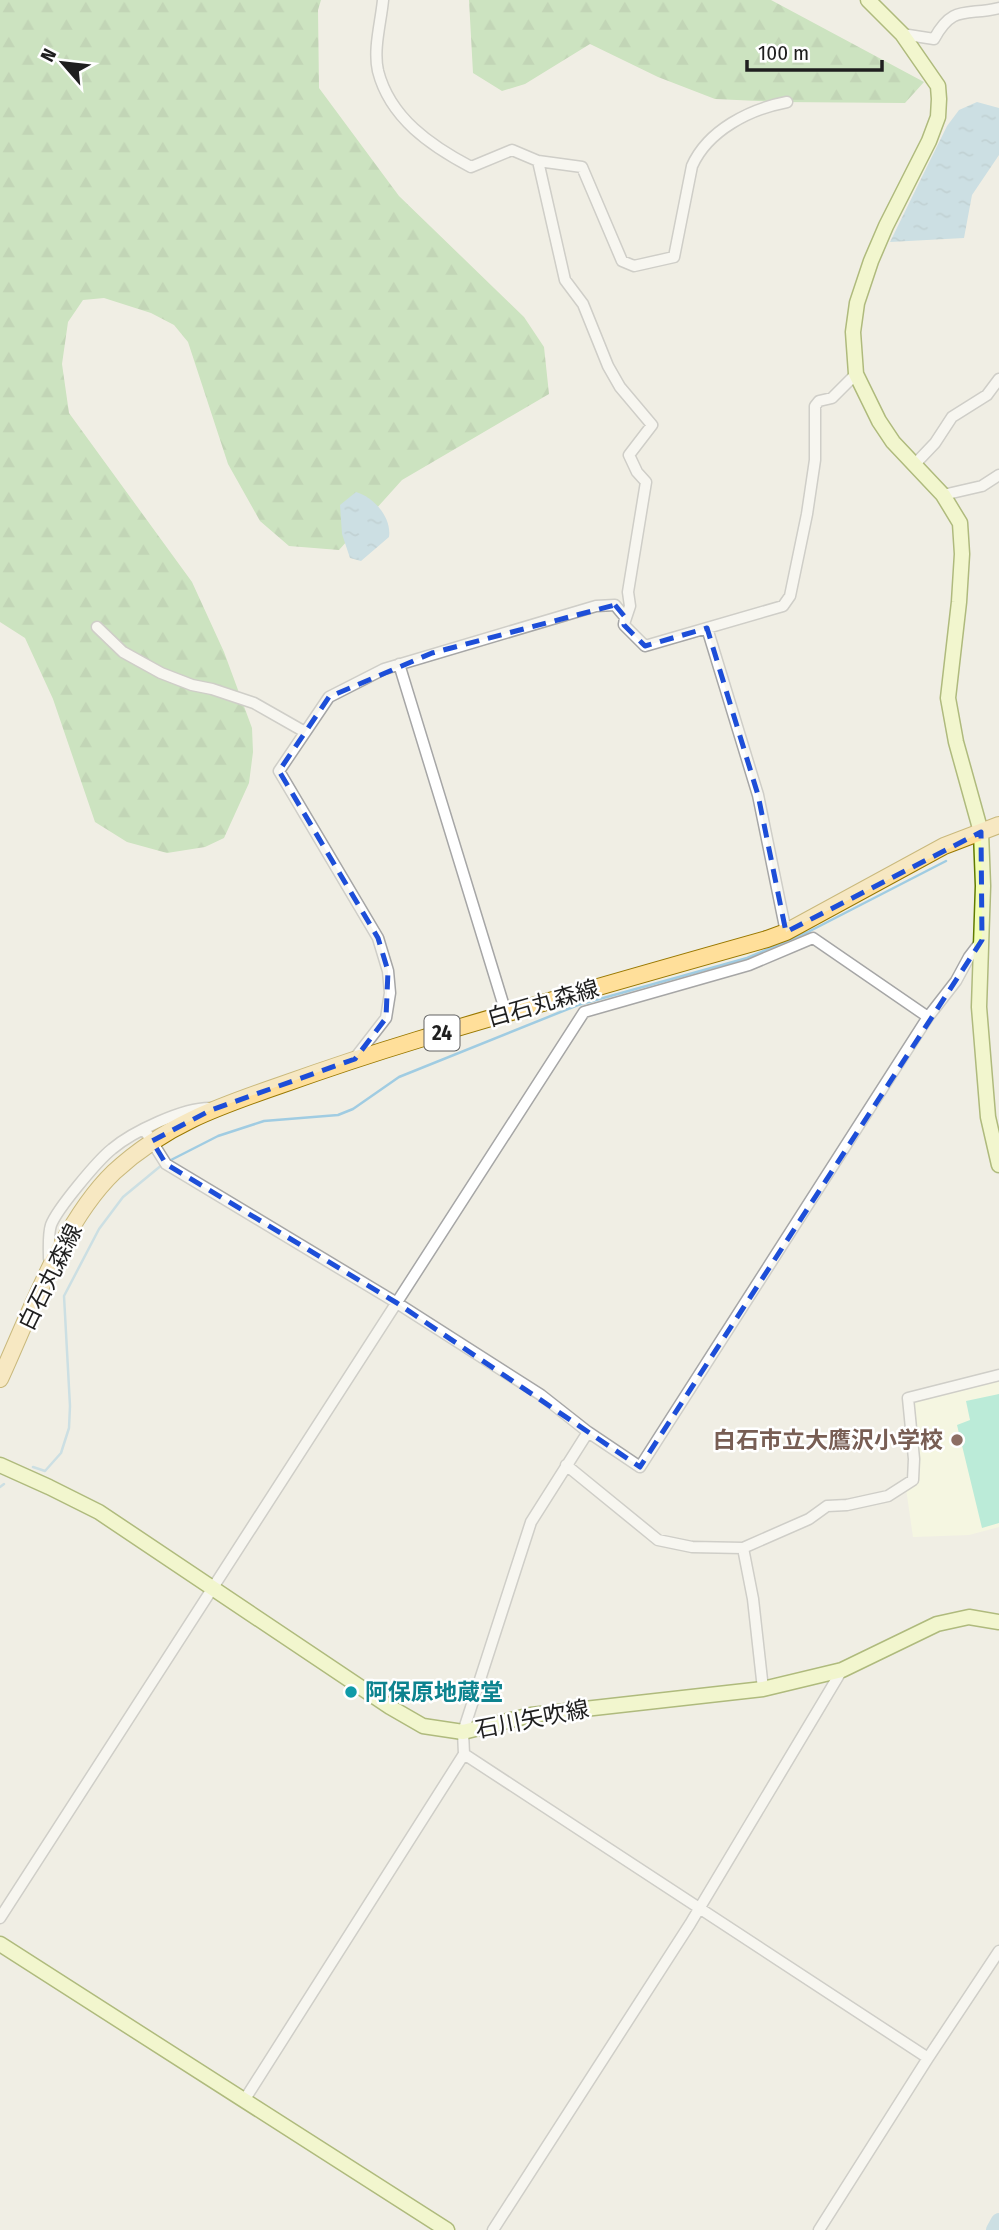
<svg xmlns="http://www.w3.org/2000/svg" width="999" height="2230" viewBox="0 0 999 2230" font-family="'Fira Sans Condensed','Noto Sans JP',sans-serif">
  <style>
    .education { fill: #fbffde }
    .forest { fill: url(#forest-firs) }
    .pitch { fill: #7ae7c9 }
    .water { fill: url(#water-ripples) }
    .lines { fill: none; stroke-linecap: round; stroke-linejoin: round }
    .stream { stroke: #a0cce2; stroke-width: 2.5 }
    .river { stroke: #a0cce2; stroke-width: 16 }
    .street-casing { stroke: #a6a6a6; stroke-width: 13 }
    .secondary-casing { stroke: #607b00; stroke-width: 17 }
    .primary-casing { stroke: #997800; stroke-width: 18 }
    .street { stroke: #fff; stroke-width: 10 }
    .secondary { stroke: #f3ffb3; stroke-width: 14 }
    .primary { stroke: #ffdf9a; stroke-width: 16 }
    .marked { fill: none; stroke: #1d4ed8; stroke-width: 5; stroke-dasharray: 14 9; stroke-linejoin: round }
    .education-dot { fill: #8d6e63; stroke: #fff; stroke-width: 2.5 }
    .culture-dot { fill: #0f9aa8; stroke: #fff; stroke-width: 2.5 }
    .labels { text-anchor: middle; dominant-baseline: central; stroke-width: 5; stroke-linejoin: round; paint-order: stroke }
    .shield { fill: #fff; stroke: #626262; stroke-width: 2 }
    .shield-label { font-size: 21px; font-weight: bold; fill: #1f1f1f }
    .street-label { font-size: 23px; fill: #1f1f1f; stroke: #fff }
    .education-label { font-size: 23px; font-weight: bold; fill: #785e54; stroke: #fff; text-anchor: end }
    .culture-label { font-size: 23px; font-weight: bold; fill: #0d838f; stroke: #fff; text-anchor: start }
  </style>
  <defs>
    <pattern id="forest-firs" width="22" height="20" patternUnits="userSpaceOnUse" patternTransform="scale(1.75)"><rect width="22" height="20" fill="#a0d494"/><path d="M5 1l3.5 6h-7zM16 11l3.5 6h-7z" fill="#89b67f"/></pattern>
    <pattern id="water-ripples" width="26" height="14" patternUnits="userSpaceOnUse" patternTransform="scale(1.75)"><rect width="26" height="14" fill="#a0cce2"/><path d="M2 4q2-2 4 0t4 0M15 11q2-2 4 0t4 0" fill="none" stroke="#89afc1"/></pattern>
  </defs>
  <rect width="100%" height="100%" fill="#f0eee4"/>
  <path class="education" d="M 999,1378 L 999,1527 L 969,1535 L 913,1537 L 906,1488 L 918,1480 L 911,1401 Z"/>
  <path class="forest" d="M 0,0 L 321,0 L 318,10 L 319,88 L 399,196 L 524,317 L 544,347 L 549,394 L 402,480 L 339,550 L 289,546 L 260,521 L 228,464 L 188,342 L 174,325 L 151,313 L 104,298 L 83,300 L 68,322 L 62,364 L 69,413 L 192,582 L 224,652 L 252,728 L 253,752 L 249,783 L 224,838 L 205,847 L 167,853 L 127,842 L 95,822 L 53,699 L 25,638 L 0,622 Z
    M 469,0 L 771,0 L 924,82 L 905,103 L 780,102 L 715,99 L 658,77 L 590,44 L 525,84 L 502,91 L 473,73 Z"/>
  <path class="pitch" d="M 999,1394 L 999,1523 L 982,1528 L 957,1425 L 970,1420 L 966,1401 Z"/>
  <path class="water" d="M 977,102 L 999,108 L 999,155 L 972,195 L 964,238 L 890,242 L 947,126 L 959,110 Z
    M 356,492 C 374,497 392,518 389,537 L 361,561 L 350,558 L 342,534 L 340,505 Z"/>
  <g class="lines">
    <path class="stream" d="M 169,1161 L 218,1136 L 264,1121 L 338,1115 L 353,1109 L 399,1077 L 578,1005 L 747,958 L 808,932 L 946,861
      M 33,1467 L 45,1471 L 61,1453 L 69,1428 L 70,1406 L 64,1296 L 99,1229 L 123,1197 L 163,1164
      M 0,1487 L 4,1484"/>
    <path class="river" d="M 994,2230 L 999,2221"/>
    <defs>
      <path id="street" d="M 383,0 C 381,22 373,49 378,71 C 390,118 431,146 471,167 L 512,150 L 538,161 L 582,167 L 622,261 L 634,266 L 674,257 L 692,166 C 708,130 750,109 787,102
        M 902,34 L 934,39 C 953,4 966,16 999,8
        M 538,161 L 565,280 L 583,304 L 608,366 L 620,387 L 652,425 L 629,455 L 637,472 L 646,482 L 628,592 L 630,606 L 624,624
        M 915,464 L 935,443 L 952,417 L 987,395 L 999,379
        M 943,495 L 982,486 L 999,475
        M 97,627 L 123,652 L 161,673 L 192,685 L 212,689 L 254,703 L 305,732
        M 707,628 L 758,795 L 786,932
        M 399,664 L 506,1013
        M 355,1058 L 386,1018 L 390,993 L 388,971 L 378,938 L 279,771 L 329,697 L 384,669 L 596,606 L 615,605 L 625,617 L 624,625 L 645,646 L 783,606 L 790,596 L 807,514 L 815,460 L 815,406 L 819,401 L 832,398 L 856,374
        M 144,1129 L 166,1164 L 397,1303 L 541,1395 L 588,1432 L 640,1467 L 928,1017 L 956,981 L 969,957 L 982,940
        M 54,1261 L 49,1258 C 49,1248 48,1234 51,1225 C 57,1209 98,1160 112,1149 C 132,1132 184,1107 211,1108
        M 566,1465 L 658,1540 L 692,1547 L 743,1548 L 809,1519 L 827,1506 L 847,1505 L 888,1496 L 913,1480 L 914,1459 L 908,1398 L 999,1375
        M 743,1548 L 753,1599 L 763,1689
        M 464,1754 L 928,2058
        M 0,1918 L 584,1012 L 749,965 L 813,938 L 928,1017
        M 245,2099 L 464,1754 L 463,1732 L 531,1522 L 588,1432
        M 493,2230 L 690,1924 L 842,1670
        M 819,2230 L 928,2058 L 999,1951"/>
      <path id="secondary" d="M 868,0 L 902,34 L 938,86 L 939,99 L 938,117 L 929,141 L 886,226 L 871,261 L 857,303 L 853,332 L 856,374 L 879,421 L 893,442 L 943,495 L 960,523 L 962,554 L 959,602 L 948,698 L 956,742 L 981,832 L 983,886 L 979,1007 L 988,1117 L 999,1165
        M 0,1465 L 49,1487 L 99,1512 L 390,1707 L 423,1726 L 463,1732 L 531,1715 L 763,1689 L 842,1670 L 937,1624 L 969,1617 L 999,1622
        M 0,1944 L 447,2230"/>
      <path id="primary" d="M 0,1379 C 30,1314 62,1222 114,1172 C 165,1125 217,1107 281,1085 C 326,1069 371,1054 417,1040 C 533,1005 650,972 767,939 L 786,932 L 944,846 L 999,825"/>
    </defs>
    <use href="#street" class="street-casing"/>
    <use href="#secondary" class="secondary-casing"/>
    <use href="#primary" class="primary-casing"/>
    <use href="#street" class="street"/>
    <use href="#secondary" class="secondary"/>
    <use href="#primary" class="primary"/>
  </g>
  <path d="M0 0H999V2230H0ZM 615,605 L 625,617 L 624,625 L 645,646 L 707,628 L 758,795 L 786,932 L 981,832 L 982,940 L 640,1467 L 397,1303 L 166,1164 L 152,1141 L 211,1110 L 355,1059 L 386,1018 L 388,971 L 378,938 L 279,771 L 329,697 L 432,653 Z" fill="#f0eee4" fill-opacity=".55" fill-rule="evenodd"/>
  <path class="marked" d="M 615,605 L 625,617 L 624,625 L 645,646 L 707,628 L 758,795 L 786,932 L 981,832 L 982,940 L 640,1467 L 397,1303 L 166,1164 L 152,1141 L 211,1110 L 355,1059 L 386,1018 L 388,971 L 378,938 L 279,771 L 329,697 L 432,653 Z"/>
  <circle class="education-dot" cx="957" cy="1440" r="7"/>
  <circle class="culture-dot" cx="351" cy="1692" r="7"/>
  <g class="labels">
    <rect class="shield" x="424.5" y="1015.5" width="35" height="35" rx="5"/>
    <g class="shield-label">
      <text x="442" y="1033">24</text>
    </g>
    <g class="street-label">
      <text transform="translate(543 1003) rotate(-16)">白石丸森線</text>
      <text transform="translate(50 1277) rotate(-64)">白石丸森線</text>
      <text transform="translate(532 1719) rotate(-11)">石川矢吹線</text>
    </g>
    <g class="education-label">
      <text x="943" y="1440">白石市立大鷹沢小学校</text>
    </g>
    <g class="culture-label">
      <text x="365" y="1692">阿保原地蔵堂</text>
    </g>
  </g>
  <g transform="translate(63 63) rotate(298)" stroke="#ffffff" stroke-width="5" paint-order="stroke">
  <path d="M0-5L12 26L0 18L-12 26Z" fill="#1f1f1f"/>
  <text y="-10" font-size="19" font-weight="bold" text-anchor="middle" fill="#1f1f1f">N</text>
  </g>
  <path d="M747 60v10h135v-10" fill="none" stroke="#1f1f1f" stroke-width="3.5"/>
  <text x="758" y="60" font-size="21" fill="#1f1f1f" stroke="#ffffff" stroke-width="5" paint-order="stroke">100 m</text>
</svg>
